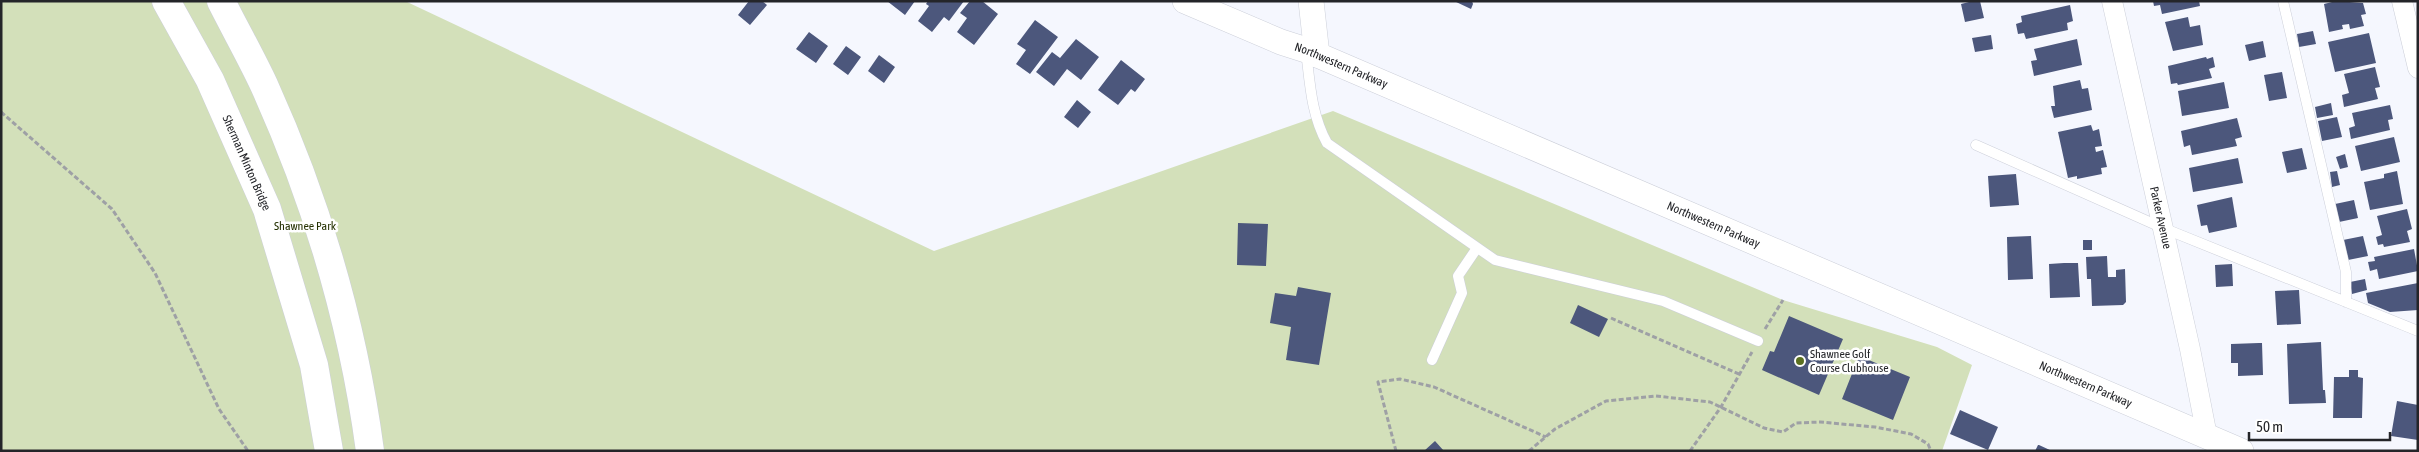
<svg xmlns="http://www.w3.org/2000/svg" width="2419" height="452" viewBox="0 0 2419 452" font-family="'Asap Condensed',sans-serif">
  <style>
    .green { fill: #d3e0ba }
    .building { fill: #4c577c }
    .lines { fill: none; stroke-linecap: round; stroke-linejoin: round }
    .service-casing { stroke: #cccfd9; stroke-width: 11 }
    .minor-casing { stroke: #cccfd9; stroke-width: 21 }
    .tertiary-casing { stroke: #cccfd9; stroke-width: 26 }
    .motorway-casing { stroke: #cccfd9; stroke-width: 29 }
    .path { stroke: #9ea0a5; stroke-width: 3; stroke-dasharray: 5 2.5; stroke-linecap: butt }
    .service { stroke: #fff; stroke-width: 10 }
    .minor { stroke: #fff; stroke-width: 20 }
    .tertiary { stroke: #fff; stroke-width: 25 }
    .motorway { stroke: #fff; stroke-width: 28 }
    .poi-dot { fill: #5b7020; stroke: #fff; stroke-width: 2 }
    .labels { text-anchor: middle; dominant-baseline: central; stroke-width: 5; stroke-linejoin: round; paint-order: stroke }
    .street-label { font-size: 12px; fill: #242529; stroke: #fff }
    .park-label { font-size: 12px; fill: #243000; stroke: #fff }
    .poi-label { font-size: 12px; fill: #242529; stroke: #fff; text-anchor: start }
  </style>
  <rect width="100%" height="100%" fill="#f5f7fe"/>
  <path class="green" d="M 1,1 L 405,1 L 934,251 L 1333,111 L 1783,300 L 1937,347 L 1972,365 L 1942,451 L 1,451 Z"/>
  <path class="building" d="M 749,1 L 762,1 L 767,5 L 750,25 L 738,15 Z
    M 887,1 L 915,1 L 905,15 Z
    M 928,1 L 964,1 L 949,21 L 944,17 L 932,32 L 918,21 L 929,6 L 926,4 Z
    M 970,1 L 982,1 L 998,14 L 974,45 L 957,32 L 967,18 L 960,13 Z
    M 1454,1 L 1472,1 L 1473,4 L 1471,9 Z
    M 1973,1 L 1980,1 L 1984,18 L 1965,22 L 1961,4 Z
    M 2153,1 L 2199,1 L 2200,6 L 2162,14 L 2160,5 L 2154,6 Z
    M 2336,1 L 2363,3 L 2366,14 L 2361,15 L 2364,26 L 2350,29 L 2349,24 L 2342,25 L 2343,29 L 2329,32 L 2324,4 Z
    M 2070,5 L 2073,21 L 2067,23 L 2068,30 L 2026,39 L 2024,33 L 2018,34 L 2016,24 L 2022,22 L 2021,16 Z
    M 2188,17 L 2190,27 L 2200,25 L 2203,45 L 2173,51 L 2165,22 Z
    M 1035,20 L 1058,37 L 1030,74 L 1016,64 L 1026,50 L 1017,44 Z
    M 2313,31 L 2316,44 L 2299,47 L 2297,34 Z
    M 809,32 L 828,46 L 816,63 L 796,49 Z
    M 2369,33 L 2376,63 L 2335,72 L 2328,42 Z
    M 1991,35 L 1993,49 L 1975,52 L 1972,38 Z
    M 1076,39 L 1099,57 L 1081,80 L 1067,69 L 1054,86 L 1036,72 L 1052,52 L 1060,58 Z
    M 2077,39 L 2082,65 L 2034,76 L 2031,61 L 2037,60 L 2034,49 Z
    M 2263,41 L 2266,57 L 2249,61 L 2245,45 Z
    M 846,46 L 861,57 L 848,75 L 833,64 Z
    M 879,55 L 895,67 L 884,83 L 868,71 Z
    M 2206,57 L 2207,59 L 2213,57 L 2215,67 L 2209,69 L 2212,78 L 2178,85 L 2177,83 L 2171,84 L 2168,66 Z
    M 1121,60 L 1145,79 L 1135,92 L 1131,89 L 1118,105 L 1098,90 Z
    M 2375,67 L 2380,87 L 2375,88 L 2378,99 L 2344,107 L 2342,95 L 2349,93 L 2344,74 Z
    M 2282,72 L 2287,98 L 2269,101 L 2264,75 Z
    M 2080,80 L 2082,89 L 2088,88 L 2092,110 L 2054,118 L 2051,106 L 2055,106 L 2053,86 Z
    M 2224,82 L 2229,108 L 2182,116 L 2178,91 Z
    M 1077,100 L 1091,112 L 1078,128 L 1064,117 Z
    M 2331,103 L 2333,115 L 2317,118 L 2315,107 Z
    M 2390,105 L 2393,119 L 2388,120 L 2390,130 L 2351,139 L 2349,128 L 2355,126 L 2352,113 Z
    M 2337,117 L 2342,137 L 2322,141 L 2318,121 Z
    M 2237,118 L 2242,137 L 2235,139 L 2237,146 L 2192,155 L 2190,145 L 2184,147 L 2181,131 Z
    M 2091,125 L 2093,131 L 2099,129 L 2102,146 L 2095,147 L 2096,152 L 2103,150 L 2107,167 L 2101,168 L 2102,174 L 2077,179 L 2077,176 L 2068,178 L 2058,132 Z
    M 2394,137 L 2400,162 L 2361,171 L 2355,146 Z
    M 2302,148 L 2307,169 L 2287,173 L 2282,152 Z
    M 2345,154 L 2348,167 L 2340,169 L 2336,157 Z
    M 2238,158 L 2243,183 L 2193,192 L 2189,168 Z
    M 2337,171 L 2340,185 L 2332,187 L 2330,172 Z
    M 2397,171 L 2403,204 L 2370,210 L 2364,182 L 2384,178 L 2384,174 Z
    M 2016,174 L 2019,205 L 1990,207 L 1988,176 Z
    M 2232,197 L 2237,227 L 2209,233 L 2207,225 L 2201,226 L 2197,205 Z
    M 2354,200 L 2358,218 L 2339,222 L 2335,204 Z
    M 2407,209 L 2412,229 L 2407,231 L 2410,242 L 2384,247 L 2383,244 L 2378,245 L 2376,237 L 2382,235 L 2377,216 Z
    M 1238,223 L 1268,224 L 1266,266 L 1237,265 Z
    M 2031,236 L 2033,279 L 2008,280 L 2007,237 Z
    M 2363,236 L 2368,256 L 2348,260 L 2343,240 Z
    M 2083,240 L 2092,240 L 2092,250 L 2083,250 Z
    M 2414,249 L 2418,271 L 2379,279 L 2377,269 L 2370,271 L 2368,262 L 2375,261 L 2374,257 Z
    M 2107,256 L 2108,277 L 2116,277 L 2116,270 L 2125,269 L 2126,302 L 2123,305 L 2092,306 L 2091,279 L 2087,279 L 2086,257 Z
    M 2064,263 L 2078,263 L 2080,297 L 2050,298 L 2049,264 Z
    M 2232,264 L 2233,286 L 2216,287 L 2215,265 Z
    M 2365,279 L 2367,290 L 2352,294 L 2350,282 Z
    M 2418,283 L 2418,310 L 2390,312 L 2368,303 L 2366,293 Z
    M 1298,287 L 1331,293 L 1319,365 L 1286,360 L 1291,327 L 1270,323 L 1275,293 L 1296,296 Z
    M 2299,290 L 2301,324 L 2277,325 L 2275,291 Z
    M 1578,305 L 1608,319 L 1599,337 L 1570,323 Z
    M 1789,316 L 1843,339 L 1819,395 L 1762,370 L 1770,351 L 1774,352 Z
    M 2321,342 L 2323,390 L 2325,390 L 2326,403 L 2289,404 L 2287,344 Z
    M 2259,343 L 2262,343 L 2263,375 L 2238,376 L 2238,363 L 2231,363 L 2231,344 Z
    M 1859,356 L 1910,377 L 1893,420 L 1842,399 Z
    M 2349,370 L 2358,370 L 2358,377 L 2363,378 L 2362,418 L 2333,418 L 2334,377 L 2349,377 Z
    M 2397,401 L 2418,405 L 2418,440 L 2391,436 Z
    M 1960,410 L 1998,427 L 1988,450 L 1950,434 Z
    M 1435,441 L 1444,451 L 1424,451 Z
    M 2038,445 L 2039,445 L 2052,451 L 2035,451 Z"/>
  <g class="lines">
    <defs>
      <path id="service" d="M 2283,1 L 2346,272 L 2346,302
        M 1306,51 C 1310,83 1311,114 1327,143 L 1495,260 L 1663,301 L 1758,341
        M 1976,145 L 2163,228 L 2418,331
        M 1432,360 L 1462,293 L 1458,276 L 1477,248"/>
      <g id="minor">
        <path id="s1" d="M 2112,1 L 2190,349 L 2207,436"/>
        <path d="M 2402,1 L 2418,68"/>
      </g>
      <g id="tertiary">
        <path id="s2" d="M 1185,1 L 1281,42 L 1306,50 L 2241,451"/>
        <path d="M 1311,1 L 1317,55"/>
      </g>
      <g id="motorway">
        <path id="s3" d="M 166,1 L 210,80 L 267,209 L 314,365 L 329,451"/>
        <path d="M 221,1 C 235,29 251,57 264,85 C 317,202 353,324 370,451"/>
      </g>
    </defs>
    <use href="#service" class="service-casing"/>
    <use href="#minor" class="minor-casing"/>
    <use href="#tertiary" class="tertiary-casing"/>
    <use href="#motorway" class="motorway-casing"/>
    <path class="path" d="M 1,112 L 112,209 L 155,273 L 219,409 L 248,451
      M 1611,318 L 1741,375
      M 1765,329 L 1783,300
      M 1396,451 L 1378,382 L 1400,379 L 1434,387 L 1546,437
      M 1529,451 L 1555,429 L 1606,401 L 1656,396 L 1710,402 L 1764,428 L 1783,432 L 1796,423 L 1820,422 L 1875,427 L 1911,434 L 1928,444 L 1931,451
      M 1690,451 L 1721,407 L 1752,352"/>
    <use href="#service" class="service"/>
    <use href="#minor" class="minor"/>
    <use href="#tertiary" class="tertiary"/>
    <use href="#motorway" class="motorway"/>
  </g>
  <circle class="poi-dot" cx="1800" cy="361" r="5"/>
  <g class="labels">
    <g class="street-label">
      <text stroke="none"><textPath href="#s2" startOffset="169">Northwestern Parkway</textPath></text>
      <text stroke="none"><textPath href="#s3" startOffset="181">Sherman Minton Bridge</textPath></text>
      <text stroke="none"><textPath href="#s1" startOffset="222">Parker Avenue</textPath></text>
      <text stroke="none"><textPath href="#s2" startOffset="574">Northwestern Parkway</textPath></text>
      <text stroke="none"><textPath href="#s2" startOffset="979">Northwestern Parkway</textPath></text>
    </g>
    <g class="park-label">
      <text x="305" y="226">Shawnee Park</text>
    </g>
    <g class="poi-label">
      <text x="1810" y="354">Shawnee Golf<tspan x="1810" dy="14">Course Clubhouse</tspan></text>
    </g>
  </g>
  <rect width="2419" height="452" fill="none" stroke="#242529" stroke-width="5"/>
  <path d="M2249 432v8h141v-8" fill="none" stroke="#242529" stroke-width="2.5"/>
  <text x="2256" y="432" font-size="15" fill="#242529" stroke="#ffffff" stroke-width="4" paint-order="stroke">50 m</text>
</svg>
